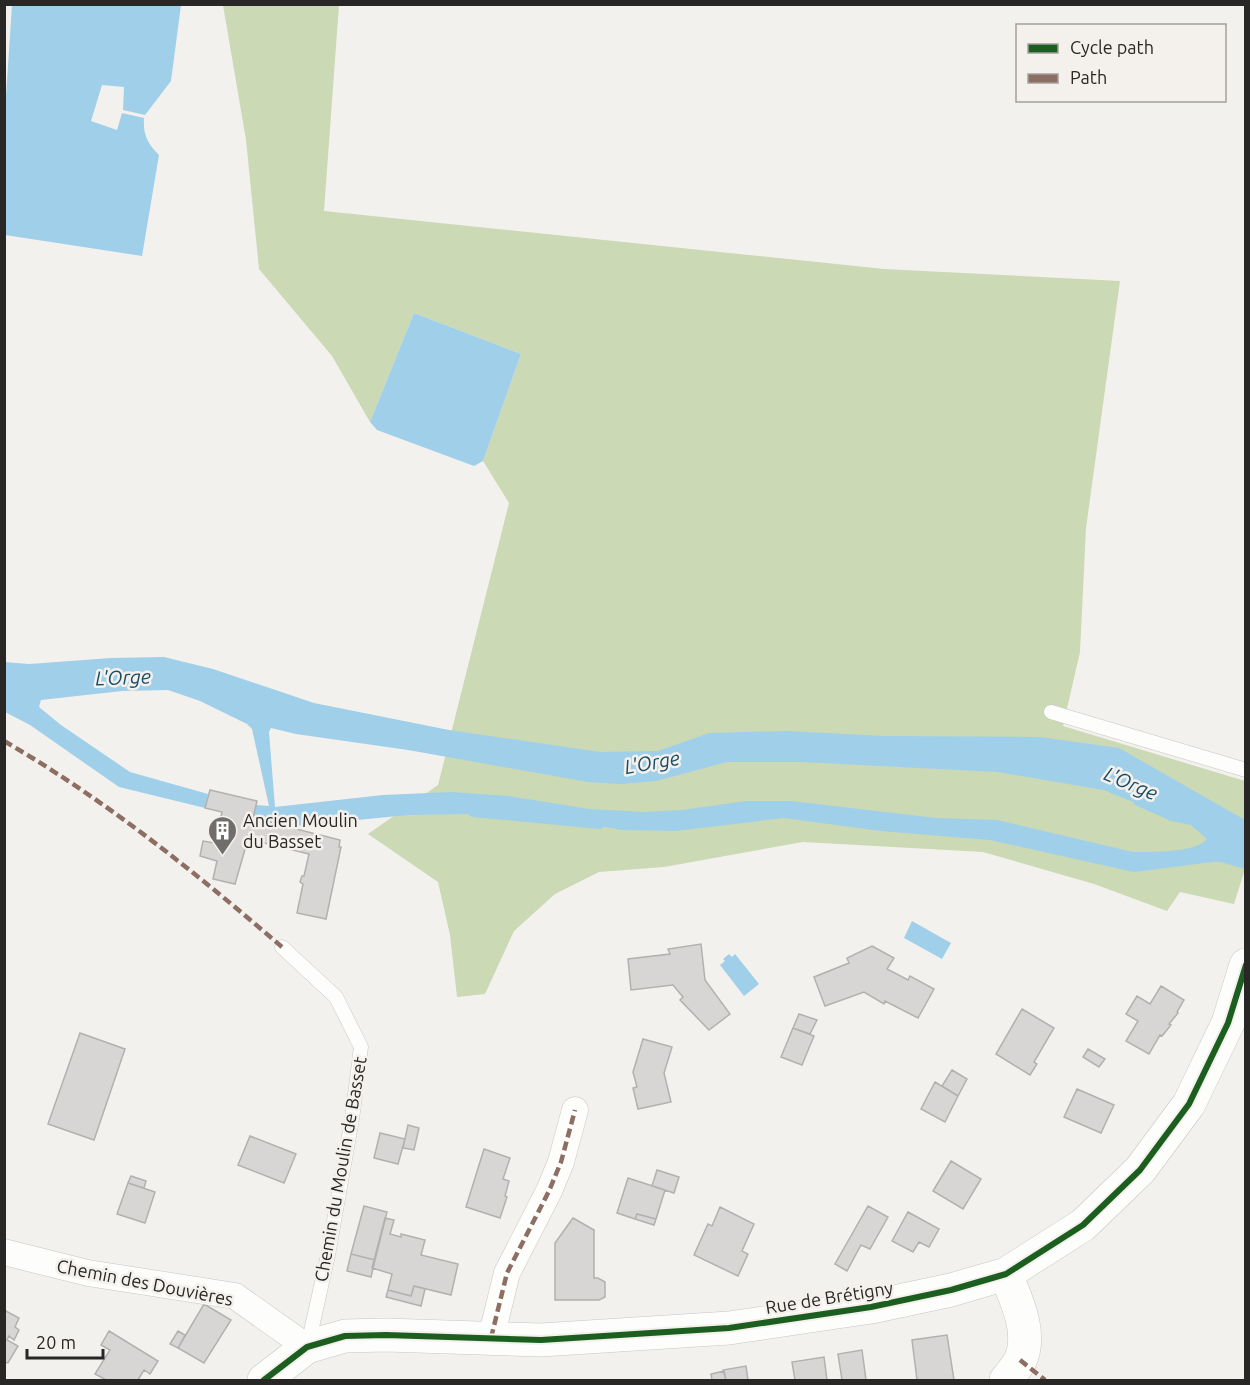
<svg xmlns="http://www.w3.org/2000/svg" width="1250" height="1385" viewBox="0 0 1250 1385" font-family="Ubuntu,sans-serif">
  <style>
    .forest { fill: #cbd9b4 }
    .water { fill: #a0cfea; fill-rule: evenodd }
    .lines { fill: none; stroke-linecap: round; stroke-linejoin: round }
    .stream { stroke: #a0cfea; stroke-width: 8 }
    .building { fill: #d8d6d4; stroke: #b2b1af; stroke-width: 1.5 }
    .service-casing { stroke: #c7c6c3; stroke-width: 15 }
    .minor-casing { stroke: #c7c6c3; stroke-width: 27 }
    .tertiary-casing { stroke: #c7c6c3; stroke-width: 34 }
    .service { stroke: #fdfdfc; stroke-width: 14 }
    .minor { stroke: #fdfdfc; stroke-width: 26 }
    .tertiary { stroke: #fdfdfc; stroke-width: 33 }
    .quiet { stroke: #8d6e63; stroke-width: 4.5; stroke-dasharray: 9 4.5; stroke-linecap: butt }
    .cycleway-casing { stroke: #f4f1ed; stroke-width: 10 }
    .cycleway { stroke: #1b5e20; stroke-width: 6 }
    .labels { text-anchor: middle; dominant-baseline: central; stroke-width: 5; stroke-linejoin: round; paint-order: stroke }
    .poi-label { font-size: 18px; fill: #282725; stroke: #f4f1ed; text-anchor: start }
    .street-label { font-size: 18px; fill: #282725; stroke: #f4f1ed }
    .water-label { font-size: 20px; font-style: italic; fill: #184d69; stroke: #f4f1ed }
  </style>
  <rect width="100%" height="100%" fill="#f3f1ee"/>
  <path class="forest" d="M 223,5 L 339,5 L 324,211 L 884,269 L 1120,281 L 1086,528 L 1080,652 L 1063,726 L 1245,781 L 1245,869 L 1234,904 L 1180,892 L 1167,911 L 1094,884 L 983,852 L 803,842 L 664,867 L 599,872 L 555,894 L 514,931 L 485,994 L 457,997 L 450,935 L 438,882 L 368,834 L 438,785 L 509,503 L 483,461 L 521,354 L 414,313 L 370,422 L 332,356 L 259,269 L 246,140 Z"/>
  <path class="water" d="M 12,5 L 181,5 L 171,81 L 145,115 L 123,110 L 124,87 L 102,85 L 91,121 L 117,130 L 122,113 L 144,118 C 143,134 147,143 159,155 L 142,256 L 5,235 L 4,126 Z
    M 414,313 L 521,354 L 483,461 L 474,466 L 377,430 L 370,422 Z
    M 164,657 L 213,669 L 314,703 L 449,730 L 600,752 L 658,751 L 709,733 L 787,731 L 884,736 L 1040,737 L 1119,748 L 1245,820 L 1245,869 L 1221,862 L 1212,862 L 1134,872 L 990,840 L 881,831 L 784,818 L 675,831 L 622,830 L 561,819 L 471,814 L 408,815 L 287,827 L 253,818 L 256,805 L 269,806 L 252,729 L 247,724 L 200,701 L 168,690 L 122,691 L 41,700 L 39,707 L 61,725 L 130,772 L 208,794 L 205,808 L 119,787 L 30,725 L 5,712 L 4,662 L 29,664 L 111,658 ZM 271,728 L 296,734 L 408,750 L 588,782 L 621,784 L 656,781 L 727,762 L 801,762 L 998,772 L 1103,790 L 1133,802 L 1135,805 L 1171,821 L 1191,825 L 1207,839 C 1196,853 1150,852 1133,852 L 997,820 L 936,818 L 791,801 L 747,801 L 682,810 L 644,812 L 589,809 L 508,796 L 451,792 L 383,795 L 275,807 L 269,732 Z
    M 912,921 L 951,943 L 942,959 L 904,938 Z
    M 729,954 L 732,957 L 735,954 L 759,984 L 744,996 L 720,965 L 725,961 L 723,959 Z"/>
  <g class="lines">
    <path class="stream" d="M 473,813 L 599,825"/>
  </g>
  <path class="building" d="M 210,790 L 257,801 L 253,818 L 340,840 L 339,847 L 341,847 L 326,919 L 297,913 L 303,884 L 300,882 L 302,876 L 304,876 L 309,854 L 248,839 L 235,884 L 213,879 L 217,861 L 200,856 L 203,841 L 215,843 L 222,812 L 205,808 Z
    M 701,944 L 705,980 L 730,1014 L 709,1030 L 680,1000 L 683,997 L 673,985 L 631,990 L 628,959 L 670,954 L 668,949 Z
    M 872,946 L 894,958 L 887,969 L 908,980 L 910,976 L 934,989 L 918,1018 L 885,1001 L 884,1004 L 864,992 L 825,1006 L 814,977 L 849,963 L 847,958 Z
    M 1161,986 L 1184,1000 L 1177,1012 L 1178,1013 L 1169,1024 L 1171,1025 L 1162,1036 L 1160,1035 L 1149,1054 L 1126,1041 L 1138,1021 L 1126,1014 L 1137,996 L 1150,1004 Z
    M 1022,1009 L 1054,1028 L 1034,1062 L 1037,1064 L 1030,1075 L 996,1054 Z
    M 799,1014 L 817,1020 L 810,1034 L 793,1028 Z
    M 793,1028 L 814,1036 L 802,1065 L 781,1057 Z
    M 80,1033 L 125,1049 L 94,1140 L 48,1124 Z
    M 643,1039 L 672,1047 L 664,1073 L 671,1102 L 638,1109 L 633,1088 L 637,1087 L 633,1072 Z
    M 1088,1049 L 1105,1059 L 1099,1067 L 1083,1057 Z
    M 952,1070 L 967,1079 L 958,1096 L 942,1086 Z
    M 935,1082 L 958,1096 L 945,1122 L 921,1109 Z
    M 1077,1089 L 1114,1105 L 1101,1133 L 1064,1117 Z
    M 408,1125 L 419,1128 L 414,1150 L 403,1148 Z
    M 380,1133 L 405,1139 L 398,1164 L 374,1158 Z
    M 250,1136 L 296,1154 L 284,1183 L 238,1165 Z
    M 484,1149 L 510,1158 L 503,1179 L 509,1181 L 505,1196 L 507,1197 L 500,1218 L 466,1207 Z
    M 951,1161 L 981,1179 L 963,1209 L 933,1191 Z
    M 657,1170 L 679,1177 L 674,1193 L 652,1186 Z
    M 131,1176 L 146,1181 L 144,1188 L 128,1183 Z
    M 628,1178 L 665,1190 L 656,1219 L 637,1214 L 635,1219 L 617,1213 Z
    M 128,1183 L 155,1192 L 145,1223 L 117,1214 Z
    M 364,1206 L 387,1212 L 375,1260 L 351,1254 Z
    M 868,1206 L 888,1217 L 870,1249 L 861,1245 L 847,1271 L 835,1264 Z
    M 720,1207 L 754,1224 L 742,1251 L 748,1254 L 738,1276 L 694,1255 L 708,1224 L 712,1226 Z
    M 908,1212 L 939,1229 L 929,1247 L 919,1242 L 913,1252 L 892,1241 Z
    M 637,1214 L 656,1219 L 654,1225 L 635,1219 Z
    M 385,1218 L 394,1220 L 390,1234 L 401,1237 L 401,1234 L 425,1240 L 421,1255 L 458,1264 L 451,1295 L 414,1286 L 411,1296 L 388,1290 L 392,1274 L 372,1268 Z
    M 573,1218 L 594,1230 L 594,1278 L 598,1278 L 605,1282 L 605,1297 L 599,1300 L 555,1300 L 555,1243 Z
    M 351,1254 L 375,1260 L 371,1277 L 347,1271 Z
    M 414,1286 L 425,1289 L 421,1306 L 386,1297 L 388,1290 L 411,1296 Z
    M 204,1304 L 231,1320 L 204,1363 L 178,1348 Z
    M 4,1310 L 19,1318 L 15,1327 L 19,1330 L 14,1340 L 9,1336 L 7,1340 L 18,1346 L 8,1363 L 4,1362 Z
    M 109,1331 L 158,1361 L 150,1374 L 144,1370 L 138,1380 L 106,1380 L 95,1374 L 110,1350 L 101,1345 Z
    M 178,1331 L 185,1335 L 178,1348 L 170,1344 Z
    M 947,1335 L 954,1380 L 917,1380 L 912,1340 Z
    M 862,1350 L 866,1380 L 842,1380 L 838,1354 Z
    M 824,1357 L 827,1380 L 795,1380 L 792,1362 Z
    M 746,1366 L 748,1380 L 726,1380 L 723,1370 Z
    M 724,1371 L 726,1380 L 712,1380 L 711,1374 Z"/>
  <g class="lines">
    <defs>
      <path id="service" d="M 1051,712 L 1246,770
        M 282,947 L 336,997 L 361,1047 L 352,1119 L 328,1255 L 308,1345"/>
      <path id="minor" d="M 4,1252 L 88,1273 L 235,1296 L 307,1347
        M 491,1338 L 507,1273 L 549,1191 L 561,1162 L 575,1110"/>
      <path id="tertiary" d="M 1006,1274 C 1016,1300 1033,1333 1020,1361 C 1016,1368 1011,1374 1006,1380
        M 264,1380 L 307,1347 L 345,1336 L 386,1335 L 541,1340 L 729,1328 L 871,1307 L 951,1290 L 1006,1274 L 1083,1225 L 1140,1170 L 1189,1104 L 1228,1023 L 1246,965"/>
    </defs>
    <use href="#service" class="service-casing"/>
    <use href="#minor" class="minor-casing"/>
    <use href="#tertiary" class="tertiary-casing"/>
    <use href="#service" class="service"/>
    <use href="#minor" class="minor"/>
    <use href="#tertiary" class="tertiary"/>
    <path class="quiet" d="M 4,741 C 104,799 195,872 282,947
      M 491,1338 L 507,1273 L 549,1191 L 561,1162 L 575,1110
      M 1020,1360 L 1045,1380"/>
    <defs>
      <path id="cycleway" d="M 264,1380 L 307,1347 L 345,1336 L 386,1335 L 541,1340 L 729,1328 L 871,1307 L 951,1290 L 1006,1274 L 1083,1225 L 1140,1170 L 1189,1104 L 1228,1023 L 1246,965"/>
    </defs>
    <use href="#cycleway" class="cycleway-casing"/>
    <use href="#cycleway" class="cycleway"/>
  </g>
  <defs>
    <symbol id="building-pin" viewBox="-11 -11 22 30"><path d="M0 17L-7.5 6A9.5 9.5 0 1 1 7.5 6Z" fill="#6f6e6b" stroke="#f4f1ed"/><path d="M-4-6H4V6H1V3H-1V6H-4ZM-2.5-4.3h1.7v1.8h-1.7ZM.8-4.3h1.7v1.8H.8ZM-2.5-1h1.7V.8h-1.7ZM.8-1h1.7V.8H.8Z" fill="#fff"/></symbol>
  </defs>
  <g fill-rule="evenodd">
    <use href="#building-pin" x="206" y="814" width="33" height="45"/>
  </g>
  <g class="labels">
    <g class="poi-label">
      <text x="243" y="820">Ancien Moulin<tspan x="243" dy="21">du Basset</tspan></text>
    </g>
    <g class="street-label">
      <text transform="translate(340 1169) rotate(-80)">Chemin du Moulin de Basset</text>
      <text transform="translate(145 1282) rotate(11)">Chemin des Douvières</text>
      <text transform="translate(829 1297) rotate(-9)">Rue de Brétigny</text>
    </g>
    <g class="water-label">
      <text transform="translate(123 677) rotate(-2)">L'Orge</text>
      <text transform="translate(652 762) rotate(-10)">L'Orge</text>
      <text transform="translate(1131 783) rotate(23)">L'Orge</text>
    </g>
  </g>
  <rect width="1250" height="1385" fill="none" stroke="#282725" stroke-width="12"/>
  <rect x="1016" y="24" width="210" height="78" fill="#f4f1ed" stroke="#a2a09d" stroke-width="1.5"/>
  <rect x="1028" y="44" width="30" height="9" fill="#1b5e20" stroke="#a2a09d" stroke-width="1.5"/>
  <text x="1070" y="54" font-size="18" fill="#282725">Cycle path</text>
  <rect x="1028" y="74" width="30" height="9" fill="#8d6e63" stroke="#a2a09d" stroke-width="1.5"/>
  <text x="1070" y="84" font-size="18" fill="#282725">Path</text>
  <path d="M27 1349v9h76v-9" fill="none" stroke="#282725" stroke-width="3"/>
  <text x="36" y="1349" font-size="18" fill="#282725" stroke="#f4f1ed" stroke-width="4.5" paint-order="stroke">20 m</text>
</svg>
